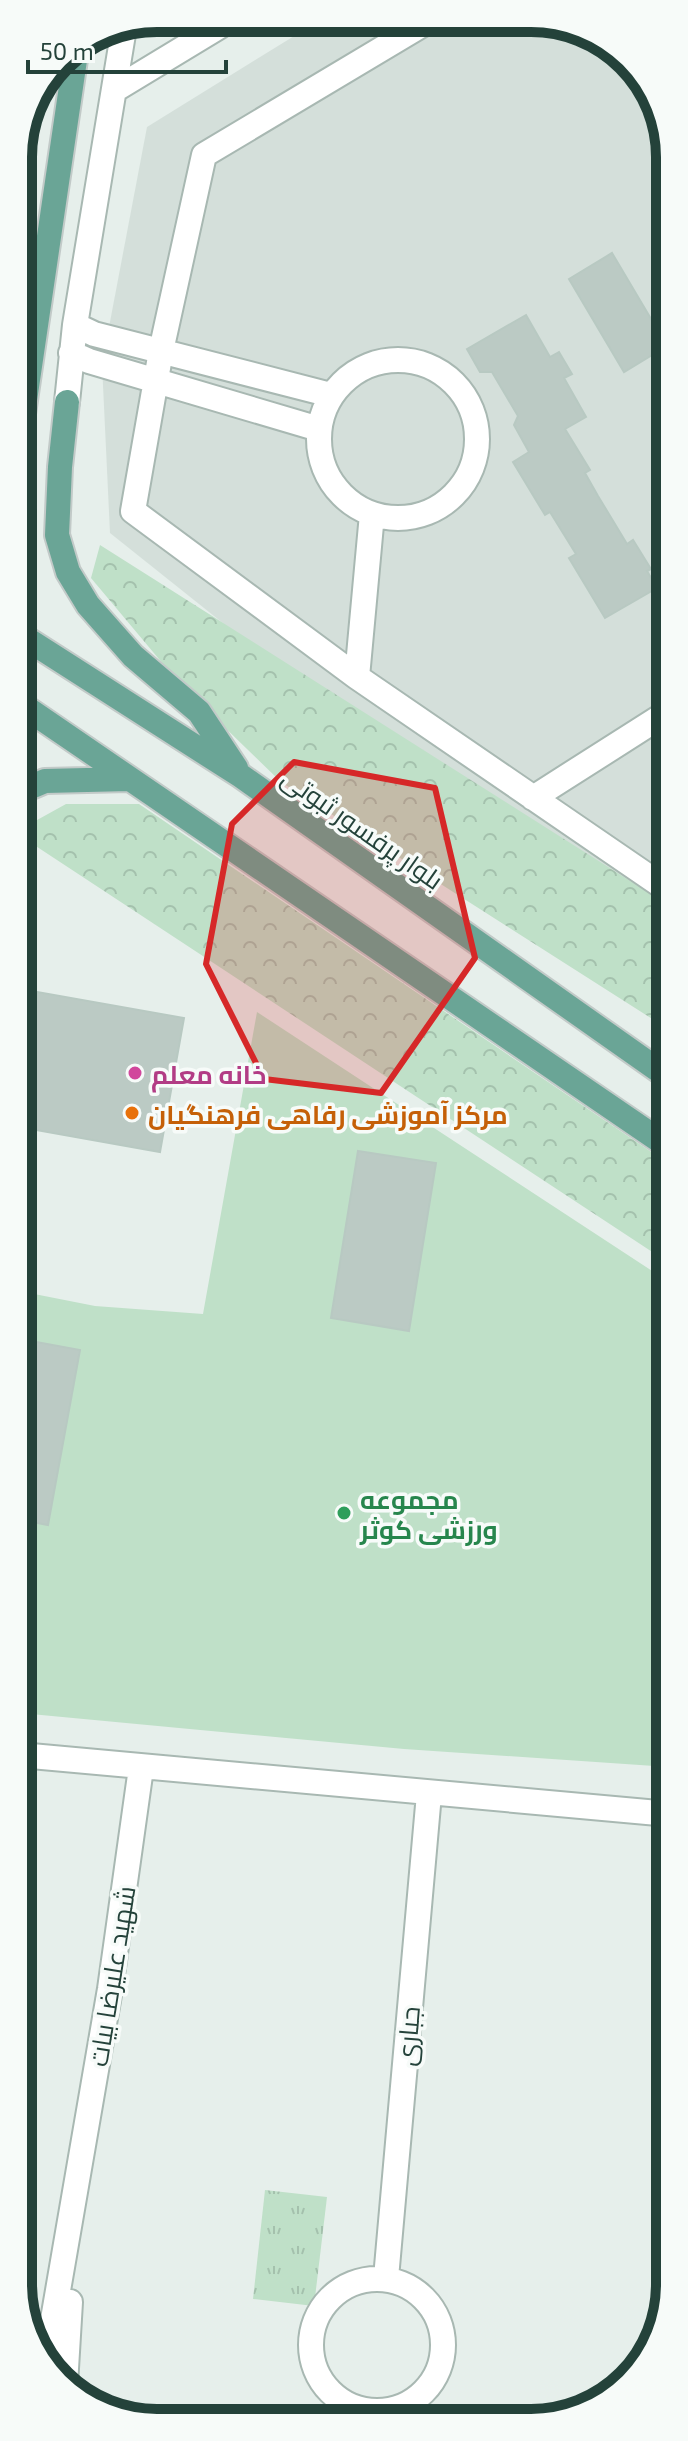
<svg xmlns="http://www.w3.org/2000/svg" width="688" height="2441" viewBox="0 0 688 2441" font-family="'Exo 2',Cairo,sans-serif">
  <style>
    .built { fill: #d4dfda }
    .grass { fill: url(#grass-tufts) }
    .park { fill: url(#park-crowns) }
    .pitch { fill: #bfe0c8 }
    .building { fill: #bbcac4; stroke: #b8c9c2; stroke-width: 2 }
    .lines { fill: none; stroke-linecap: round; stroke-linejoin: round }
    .minor-casing { stroke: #a8b8b2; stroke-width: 28 }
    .major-casing { stroke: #c2cac8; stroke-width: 28 }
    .minor { stroke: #fff; stroke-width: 24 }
    .major { stroke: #6aa596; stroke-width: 24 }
    .marked { fill: #d62828; fill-opacity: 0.2; stroke: #d62828; stroke-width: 6; stroke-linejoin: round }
    .hotel-dot { fill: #d1479c; stroke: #f7fbf9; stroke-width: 3 }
    .food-dot { fill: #e8710a; stroke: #f7fbf9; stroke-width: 3 }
    .leisure-dot { fill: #2e9e5b; stroke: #f7fbf9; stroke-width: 3 }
    .labels { text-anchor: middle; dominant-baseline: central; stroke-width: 7; stroke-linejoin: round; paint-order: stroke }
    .street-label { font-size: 26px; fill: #24423a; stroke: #f7fbf9 }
    .hotel-label { font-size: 26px; font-weight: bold; fill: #b23c85; stroke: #f7fbf9; text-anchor: start }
    .food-label { font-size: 26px; font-weight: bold; fill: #c56008; stroke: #f7fbf9; text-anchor: start }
    .leisure-label { font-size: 26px; font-weight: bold; fill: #27864d; stroke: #f7fbf9; text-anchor: start }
    .rim { fill: none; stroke: #24423a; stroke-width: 10 }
  </style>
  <defs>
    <pattern id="grass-tufts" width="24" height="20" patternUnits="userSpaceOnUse" patternTransform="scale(2)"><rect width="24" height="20" fill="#bfe0c8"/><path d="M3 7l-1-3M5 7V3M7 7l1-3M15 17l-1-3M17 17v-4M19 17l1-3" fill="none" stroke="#a4c1ad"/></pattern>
    <pattern id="park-crowns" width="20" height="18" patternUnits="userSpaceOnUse" patternTransform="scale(2)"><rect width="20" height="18" fill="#bfe0c8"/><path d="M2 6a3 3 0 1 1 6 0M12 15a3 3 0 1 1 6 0" fill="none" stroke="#a4c1ad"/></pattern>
  </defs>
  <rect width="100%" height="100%" fill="#e6efeb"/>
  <path class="built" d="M 559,21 L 630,59 L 667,130 L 668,913 L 303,687 L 110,533 L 102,364 L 147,127 L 312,25 Z"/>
  <path class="grass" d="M 265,2190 L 327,2197 L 314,2306 L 253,2299 Z"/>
  <path class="park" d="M 100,545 L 668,905 L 668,1029 L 281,782 L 179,683 L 91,578 Z
    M 66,804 L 139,804 L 669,1164 L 669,1263 L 19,835 L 19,830 Z"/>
  <path class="pitch" d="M 257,1012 L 669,1282 L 669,1767 L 404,1749 L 20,1713 L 19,1291 L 95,1306 L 203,1314 Z"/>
  <path class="building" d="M 612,253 L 667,346 L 624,372 L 569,279 Z
    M 526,315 L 550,357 L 559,352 L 572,374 L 564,378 L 586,417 L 565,429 L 590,470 L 585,473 L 598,496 L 627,544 L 633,540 L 651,569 L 647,571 L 657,588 L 605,618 L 569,558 L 576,554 L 550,512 L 545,515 L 513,462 L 529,452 L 514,425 L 518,416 L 492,372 L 480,372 L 467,349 Z
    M 37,992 L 184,1018 L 160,1152 L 19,1127 L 19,1089 Z
    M 358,1151 L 436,1163 L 409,1331 L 331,1318 Z
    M 20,1339 L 80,1350 L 48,1525 L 20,1520 Z"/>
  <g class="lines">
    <defs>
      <path id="minor" d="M 116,89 L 220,26
        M 75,325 L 94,334 L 331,395
        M 71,353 L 89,361 L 319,429
        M319 439a79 79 0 1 1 158 0a79 79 0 1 1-158 0Z
        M 67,402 L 75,325 L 124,28
        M 372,514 L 357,677 L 668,890
        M 357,677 L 133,511 L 161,351 L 204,155 L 425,23
        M 533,798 L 668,712
        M 20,1755 L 669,1814
        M 386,2278 L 429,1794
        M311 2345a66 66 0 1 1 132 0a66 66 0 1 1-132 0Z
        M 46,2360 L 110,1989 L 141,1768
        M 65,2385 L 70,2302"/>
      <path id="major" d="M 67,402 L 60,467 L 57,535 L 68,572 L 88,605 L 133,656 L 199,712 L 236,768
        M 19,441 L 77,46
        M 19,634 L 241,776 L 668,1077
        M 19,703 L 669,1147
        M 19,792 L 45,781 L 129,779"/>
    </defs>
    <use href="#minor" class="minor-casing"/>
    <use href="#major" class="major-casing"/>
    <use href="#minor" class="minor"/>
    <use href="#major" class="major"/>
  </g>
  <path class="marked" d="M 294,762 L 435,788 L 475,958 L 381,1093 L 264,1079 L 206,964 L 232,824 Z"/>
  <circle class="hotel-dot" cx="135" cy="1073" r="8"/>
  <circle class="food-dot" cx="132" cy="1113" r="8"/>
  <circle class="leisure-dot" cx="344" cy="1513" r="8"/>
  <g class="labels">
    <g class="street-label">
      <text transform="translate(363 828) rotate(35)">بلوار پرفسور ثبوتی</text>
      <text transform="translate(111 1976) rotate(-81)">شهید علیرضا بیات</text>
      <text transform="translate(407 2036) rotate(-85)">جباری</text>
    </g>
    <g class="hotel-label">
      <text x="151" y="1073">خانه معلم</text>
    </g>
    <g class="food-label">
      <text x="148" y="1113">مرکز آموزشی رفاهی فرهنگیان</text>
    </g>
    <g class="leisure-label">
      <text x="360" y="1498">مجموعه<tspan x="360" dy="30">ورزشی کوثر</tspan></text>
    </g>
  </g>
  <path d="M0 0H688V2441H0ZM157 32H531A125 125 0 0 1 656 157V2284A125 125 0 0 1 531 2409H157A125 125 0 0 1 32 2284V157A125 125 0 0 1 157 32Z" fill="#f7fbf9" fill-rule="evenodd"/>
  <path class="rim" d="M157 32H531A125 125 0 0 1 656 157V2284A125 125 0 0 1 531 2409H157A125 125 0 0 1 32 2284V157A125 125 0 0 1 157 32Z"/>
  <path d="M28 60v12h198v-12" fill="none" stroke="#24423a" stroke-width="4"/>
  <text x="40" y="60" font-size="24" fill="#24423a" stroke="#f7fbf9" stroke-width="6" paint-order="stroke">50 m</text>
</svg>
